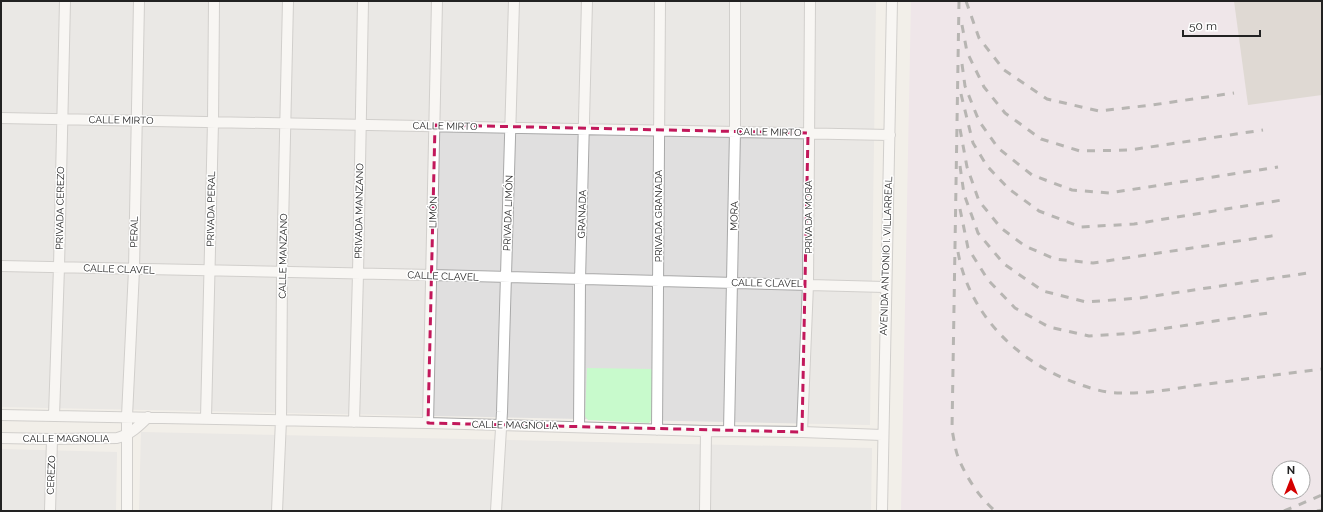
<svg xmlns="http://www.w3.org/2000/svg" width="1323" height="512" viewBox="0 0 1323 512" font-family="Raleway,sans-serif">
  <style>
    .residential { fill: #e0dfdf }
    .industrial { fill: #ebdbe8; fill-rule: evenodd }
    .park { fill: #c8facc }
    .building { fill: #c7bfb8 }
    .lines { fill: none; stroke-linecap: round; stroke-linejoin: round }
    .minor-casing { stroke: #a9a9a9; stroke-width: 12 }
    .minor { stroke: #fff; stroke-width: 10 }
    .rail { stroke: #707070; stroke-width: 3; stroke-dasharray: 8 8; stroke-linecap: butt }
    .marked { fill: none; stroke: #c2185b; stroke-width: 3; stroke-dasharray: 8 5; stroke-linejoin: round }
    .labels { text-anchor: middle; dominant-baseline: central; stroke-width: 3; stroke-linejoin: round; paint-order: stroke }
    .street-label { font-size: 10px; fill: #222; stroke: #fff }
  </style>
  <rect width="100%" height="100%" fill="#f2efe9"/>
  <path class="residential" d="M 1,1 L 876,1 L 870,425 L 1,407 Z
    M 141,432 L 872,448 L 871,511 L 139,511 Z
    M 1,449 L 117,452 L 116,511 L 1,511 Z"/>
  <path class="industrial" d="M 911,1 L 1322,1 L 1322,511 L 901,511 ZM 1279,468 L 1303,468 L 1303,492 L 1279,492 Z"/>
  <path class="park" d="M 587,368 L 653,369 L 652,419 L 649,423 L 588,420 L 585,416 Z"/>
  <path class="building" d="M 1234,1 L 1322,1 L 1322,95 L 1248,105 Z"/>
  <g class="lines">
    <defs>
      <path id="minor" d="M 1,118 L 890,135
        M 1,266 L 432,275 L 885,287
        M 1,415 L 428,423 L 706,431 L 802,432 L 882,435
        M 54,416 L 59,267 L 65,1
        M 206,418 L 213,122 L 214,1
        M 354,422 L 358,274 L 363,1
        M 428,423 L 437,1
        M 579,427 L 580,280 L 587,1
        M 657,430 L 660,1
        M 729,431 L 735,131 L 735,1
        M 802,432 L 808,284 L 810,1
        M 1,438 L 52,439 L 117,438 C 130,435 139,426 148,417
        M 50,511 L 52,439
        M 127,511 L 127,416 L 134,270 L 139,1
        M 277,511 L 281,420 L 282,272 L 288,1
        M 496,511 L 502,412 L 514,1
        M 705,511 L 706,431
        M 882,511 L 892,1"/>
    </defs>
    <use href="#minor" class="minor-casing"/>
    <use href="#minor" class="minor"/>
    <path class="rail" d="M 959,1 L 952,430 C 954,439 955,449 958,457 C 966,477 979,497 995,511
      M 966,1 L 979,38 L 1004,70 L 1047,99 L 1099,111 L 1152,105 L 1234,93
      M 962,25 L 967,52 L 984,87 L 1005,113 L 1041,139 L 1080,151 L 1130,150 L 1263,130
      M 962,64 L 965,86 L 979,121 L 998,148 L 1032,175 L 1072,190 L 1109,193 L 1278,167
      M 961,94 L 973,143 L 987,166 L 1009,189 L 1039,211 L 1081,227 L 1134,224 L 1282,200
      M 960,129 L 967,167 L 979,201 L 1001,228 L 1025,246 L 1055,259 L 1093,263 L 1278,235
      M 960,166 L 964,194 L 978,233 L 1004,264 L 1043,291 L 1086,302 L 1140,298 L 1308,273
      M 960,209 L 968,248 L 988,280 L 1015,308 L 1049,327 L 1089,336 L 1134,333 L 1268,313
      M 958,252 C 969,315 1019,364 1079,384 C 1092,389 1106,393 1120,393 C 1146,394 1173,389 1199,385 C 1240,380 1281,374 1322,369
      M 1284,511 L 1322,495
      M 1317,511 L 1322,510"/>
  </g>
  <path d="M0 0H1323V512H0ZM 435,125 L 808,133 L 802,432 L 428,423 Z" fill="#f2efe9" fill-opacity=".55" fill-rule="evenodd"/>
  <path class="marked" d="M 435,125 L 808,133 L 802,432 L 428,423 Z"/>
  <g class="labels">
    <g class="street-label">
      <text transform="translate(121 120) rotate(1)">CALLE MIRTO</text>
      <text transform="translate(445 126) rotate(1)">CALLE MIRTO</text>
      <text transform="translate(769 132) rotate(1)">CALLE MIRTO</text>
      <text transform="translate(60 208) rotate(-89)">PRIVADA CEREZO</text>
      <text transform="translate(211 209) rotate(-89)">PRIVADA PERAL</text>
      <text transform="translate(359 211) rotate(-89)">PRIVADA MANZANO</text>
      <text transform="translate(433 212) rotate(-89)">LIMÓN</text>
      <text transform="translate(508 213) rotate(-88)">PRIVADA LIMÓN</text>
      <text transform="translate(582 214) rotate(-88)">GRANADA</text>
      <text transform="translate(658 216) rotate(-90)">PRIVADA GRANADA</text>
      <text transform="translate(734 216) rotate(-89)">MORA</text>
      <text transform="translate(808 217) rotate(-90)">PRIVADA MORA</text>
      <text transform="translate(134 232) rotate(-89)">PERAL</text>
      <text transform="translate(283 256) rotate(-89)">CALLE MANZANO</text>
      <text transform="translate(886 256) rotate(-88)">AVENIDA ANTONIO I. VILLARREAL</text>
      <text transform="translate(119 269) rotate(2)">CALLE CLAVEL</text>
      <text transform="translate(443 276) rotate(2)">CALLE CLAVEL</text>
      <text transform="translate(767 283) rotate(1)">CALLE CLAVEL</text>
      <text transform="translate(515 425) rotate(1)">CALLE MAGNOLIA</text>
      <text x="66" y="438">CALLE MAGNOLIA</text>
      <text transform="translate(51 475) rotate(-88)">CEREZO</text>
    </g>
  </g>
  <rect width="1323" height="512" fill="none" stroke="#222222" stroke-width="4"/>
  <g transform="translate(1291 480)"><circle r="19" fill="#ffffff" stroke="#a7a7a7"/>
  <path d="M0-3L7 15L0 10L-7 15Z" fill="#d40000"/>
  <text y="-6" font-size="11" font-weight="bold" text-anchor="middle" fill="#222222">N</text>
  </g>
  <path d="M1183 30v6h77v-6" fill="none" stroke="#222222" stroke-width="2"/>
  <text x="1189" y="30" font-size="12" fill="#222222" stroke="#ffffff" stroke-width="3" paint-order="stroke">50 m</text>
</svg>
